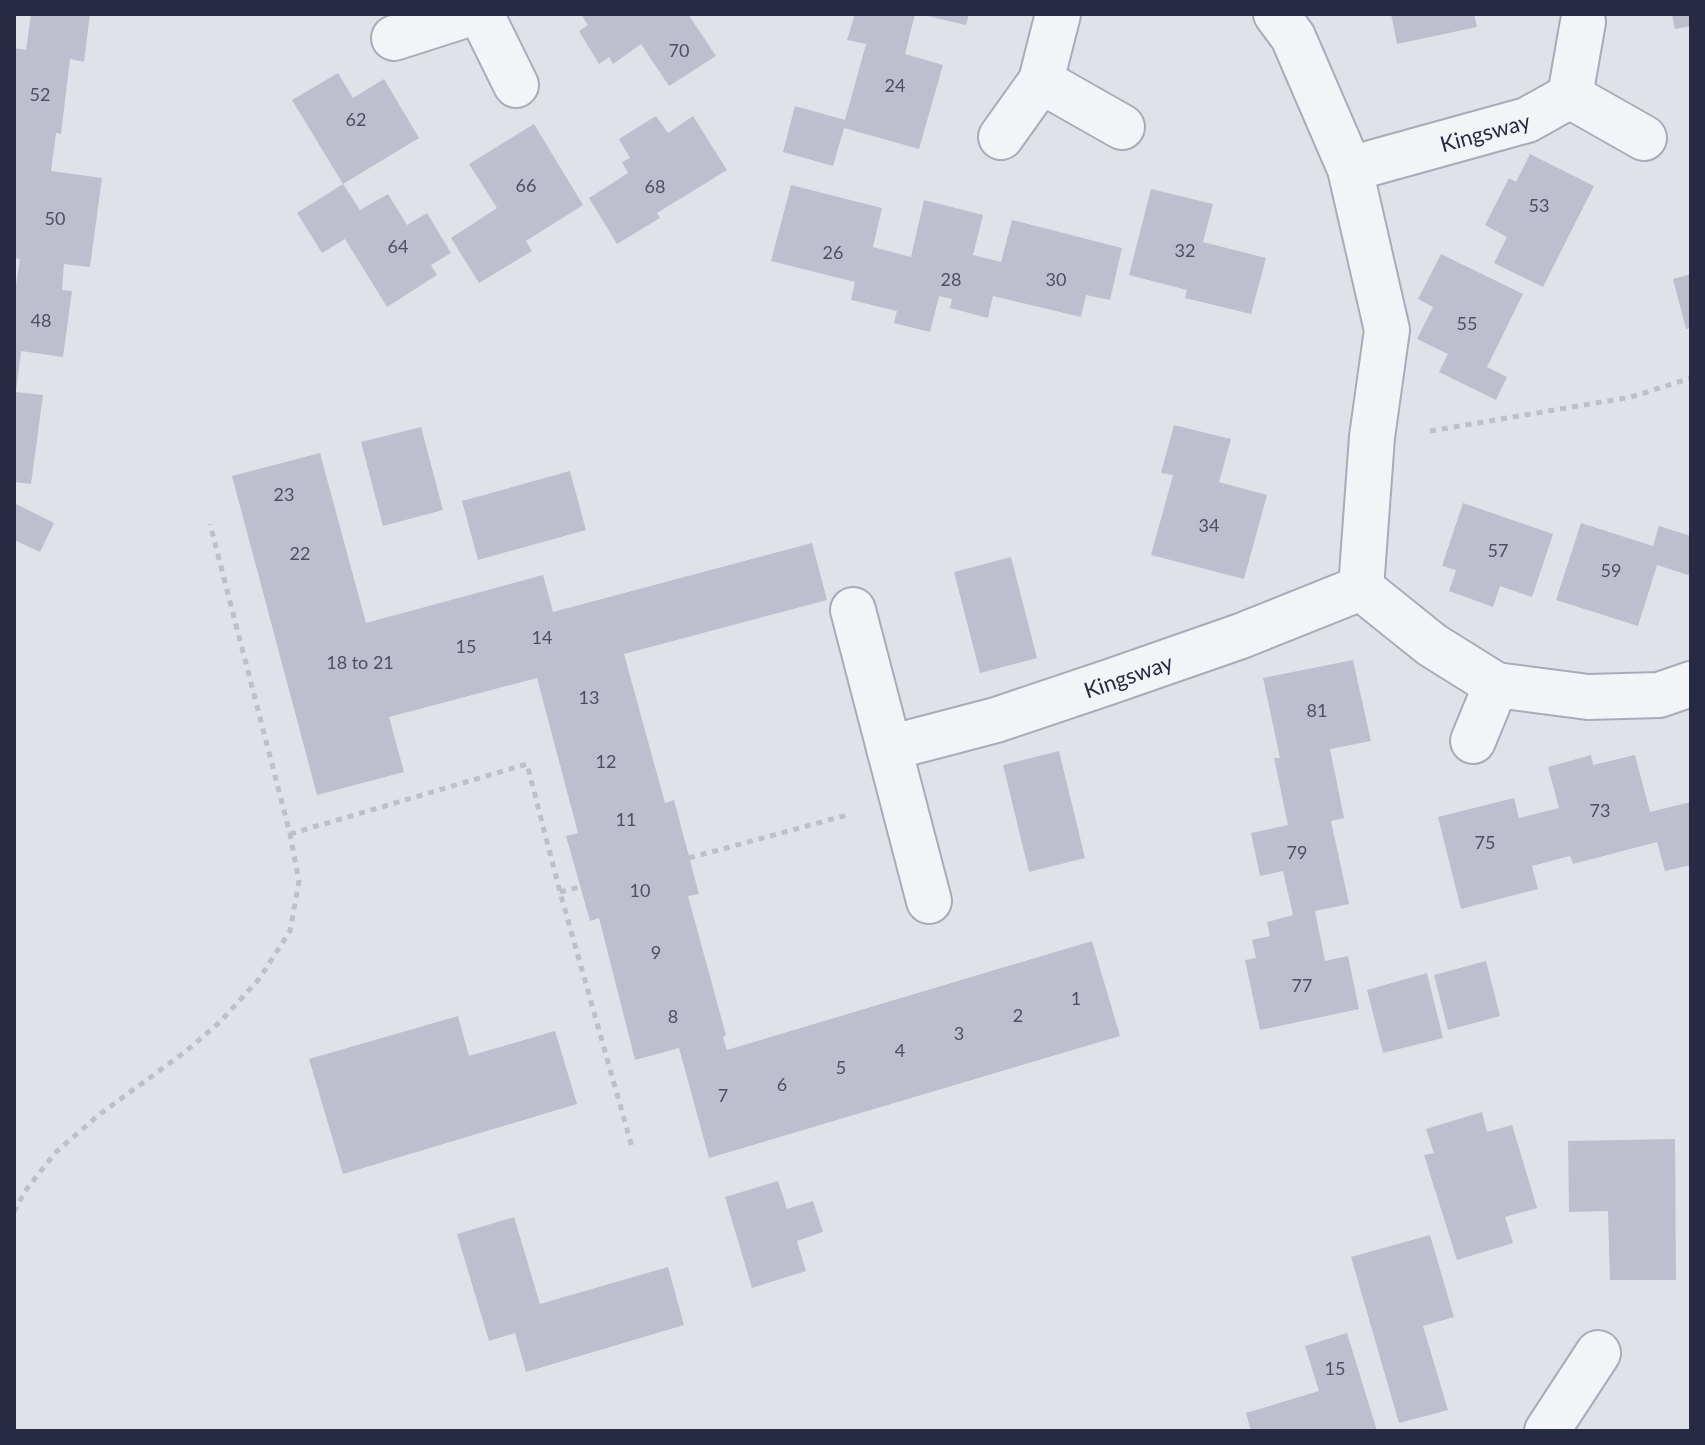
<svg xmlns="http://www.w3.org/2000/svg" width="1705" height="1445" viewBox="0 0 1705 1445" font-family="Lato,sans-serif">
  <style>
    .building { fill: #bdbfce }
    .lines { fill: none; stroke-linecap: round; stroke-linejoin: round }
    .street-casing { stroke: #a8abb8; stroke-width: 48 }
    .path { stroke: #bebfc9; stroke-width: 5; stroke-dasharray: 6 6; stroke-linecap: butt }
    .street { stroke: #f3f4f8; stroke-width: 44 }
    .labels { text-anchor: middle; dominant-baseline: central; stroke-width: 6; stroke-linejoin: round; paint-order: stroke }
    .number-label { font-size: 18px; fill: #4c4f66 }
    .street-label { font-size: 22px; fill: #272a43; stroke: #f0f1f8 }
  </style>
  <rect width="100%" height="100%" fill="#e0e2ea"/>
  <path class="building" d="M 31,14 L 90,14 L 84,62 L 70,59 L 61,134 L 56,133 L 51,171 L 102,178 L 90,267 L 64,264 L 62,290 L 72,291 L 63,357 L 21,351 L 16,392 L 43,395 L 31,484 L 14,482 L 14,284 L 16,285 L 20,259 L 14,258 L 14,48 L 26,50 Z
    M 581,14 L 688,14 L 716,56 L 669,86 L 641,44 L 613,64 L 609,57 L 599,64 L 579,31 L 588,25 Z
    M 855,14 L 915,14 L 905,54 L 943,65 L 919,149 L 844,128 L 833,166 L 783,152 L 795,106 L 845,120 L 866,44 L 847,40 Z
    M 919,14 L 969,14 L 966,25 Z
    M 1391,14 L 1474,14 L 1477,27 L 1397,44 Z
    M 1672,14 L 1691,14 L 1691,26 L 1675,29 Z
    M 338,73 L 353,98 L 384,79 L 419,138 L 343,184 L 292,100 Z
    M 656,116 L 668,133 L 693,116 L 727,170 L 657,213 L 660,218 L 617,244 L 589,198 L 628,173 L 622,162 L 630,158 L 619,139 Z
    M 534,124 L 583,205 L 526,241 L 532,251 L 479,283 L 451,238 L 497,208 L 469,164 Z
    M 1530,154 L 1594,186 L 1543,287 L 1494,263 L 1507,237 L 1485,225 L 1509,178 L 1516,182 Z
    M 343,184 L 360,210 L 388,194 L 407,225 L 427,213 L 451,253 L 431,265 L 437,275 L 387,307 L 345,239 L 322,253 L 297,213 Z
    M 791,185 L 882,208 L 873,247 L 911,257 L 924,200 L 983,215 L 973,255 L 1001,262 L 1012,220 L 1122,248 L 1110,300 L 1086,295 L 1081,317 L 993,296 L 988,318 L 950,308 L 952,299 L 939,296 L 930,332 L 894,323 L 897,311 L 851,300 L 855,282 L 771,261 Z
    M 1151,189 L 1213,204 L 1203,242 L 1266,258 L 1251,314 L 1185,298 L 1187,290 L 1129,275 Z
    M 1441,254 L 1523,294 L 1487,367 L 1507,377 L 1496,400 L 1439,372 L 1448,354 L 1417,339 L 1433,307 L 1418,299 Z
    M 1691,274 L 1691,328 L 1686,329 L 1673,279 Z
    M 1174,425 L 1231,439 L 1219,482 L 1267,495 L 1244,579 L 1151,555 L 1173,475 L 1161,473 Z
    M 421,427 L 443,510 L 383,526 L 361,442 Z
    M 320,453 L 366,623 L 543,575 L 553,612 L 812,543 L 827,600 L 624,654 L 665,803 L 674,800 L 699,894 L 688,896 L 726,1035 L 723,1037 L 727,1050 L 1092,941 L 1120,1036 L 709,1158 L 679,1048 L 635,1060 L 599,918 L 590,921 L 566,836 L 578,833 L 537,678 L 389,717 L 404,772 L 317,795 L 232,476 Z
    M 570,471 L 586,530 L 478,560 L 462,501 Z
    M 14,503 L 54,523 L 40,552 L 14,540 Z
    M 1463,503 L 1553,534 L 1532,597 L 1500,586 L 1493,607 L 1449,591 L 1456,570 L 1442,566 Z
    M 1581,523 L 1653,546 L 1659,526 L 1691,536 L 1691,576 L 1657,565 L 1638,626 L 1556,600 Z
    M 1011,557 L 1037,658 L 980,673 L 954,572 Z
    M 1353,660 L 1371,741 L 1330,749 L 1344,818 L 1331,821 L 1349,904 L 1315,911 L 1325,961 L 1348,956 L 1359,1009 L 1260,1030 L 1245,960 L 1256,958 L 1252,940 L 1270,936 L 1267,922 L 1293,915 L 1283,871 L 1260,876 L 1251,833 L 1288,825 L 1274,758 L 1280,758 L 1263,678 Z
    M 1059,751 L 1085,858 L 1029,872 L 1003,765 Z
    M 1591,755 L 1593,765 L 1635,755 L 1650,812 L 1691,802 L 1691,865 L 1665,871 L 1657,842 L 1573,864 L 1570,856 L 1532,866 L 1538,889 L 1461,909 L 1438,817 L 1514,798 L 1519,818 L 1559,808 L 1548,767 Z
    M 1486,961 L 1500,1016 L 1448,1030 L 1434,975 Z
    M 1427,973 L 1443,1038 L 1383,1053 L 1367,990 Z
    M 458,1016 L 469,1056 L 555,1031 L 577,1104 L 343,1174 L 309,1059 Z
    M 1482,1112 L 1487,1132 L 1512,1125 L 1537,1208 L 1505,1217 L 1513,1243 L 1457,1260 L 1424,1155 L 1434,1153 L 1426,1129 Z
    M 1675,1139 L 1676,1280 L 1610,1280 L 1608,1211 L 1569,1212 L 1568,1141 Z
    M 778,1181 L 787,1209 L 813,1201 L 823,1232 L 797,1241 L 806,1271 L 752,1288 L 725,1197 Z
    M 514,1217 L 540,1304 L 668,1267 L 684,1325 L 526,1372 L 515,1333 L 489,1341 L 457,1234 Z
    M 1430,1235 L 1454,1317 L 1423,1326 L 1448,1410 L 1399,1423 L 1351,1257 Z
    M 1347,1333 L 1377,1431 L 1251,1431 L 1246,1413 L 1319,1391 L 1305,1346 Z"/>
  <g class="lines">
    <defs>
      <g id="street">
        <path d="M 481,14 L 516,85"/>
        <path d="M 1276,14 L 1293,37 L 1350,169 L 1387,330 L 1372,437 L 1361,588"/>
        <path d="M 1583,22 L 1570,96 L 1644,138"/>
        <path d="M 394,38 L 469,14"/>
        <path d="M 1041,81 L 1058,14"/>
        <path d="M 1001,137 L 1041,81 L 1122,127"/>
        <path id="s1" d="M 1350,169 L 1527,120 L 1570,96"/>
        <path d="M 1361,588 L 1432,645 L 1496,685 L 1588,697 L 1659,695 L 1691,684"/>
        <path d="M 853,610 L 929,901"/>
        <path d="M 1473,741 L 1496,685"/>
        <path id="s2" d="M 889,748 L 996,720 L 1109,682 L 1241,636 L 1361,588"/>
        <path d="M 1547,1431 L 1598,1353"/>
      </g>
    </defs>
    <use href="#street" class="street-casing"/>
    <path class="path" d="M 1430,431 L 1631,397 L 1691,378
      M 290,834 L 527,764 L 560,892 L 632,1147
      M 689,858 L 851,814
      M 560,892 L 580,887
      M 14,1212 L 25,1191 L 56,1152 L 100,1114 L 185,1052 L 220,1022 L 259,979 L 290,931 L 299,881 L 290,834 L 210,524"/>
    <use href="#street" class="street"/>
  </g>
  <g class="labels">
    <g class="number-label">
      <text x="679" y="50">70</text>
      <text x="895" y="85">24</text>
      <text x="40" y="94">52</text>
      <text x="356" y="119">62</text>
      <text x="526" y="185">66</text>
      <text x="655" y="186">68</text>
      <text x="1539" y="205">53</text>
      <text x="55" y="218">50</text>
      <text x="398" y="246">64</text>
      <text x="1185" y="250">32</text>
      <text x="833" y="252">26</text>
      <text x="951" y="279">28</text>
      <text x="1056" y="279">30</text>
      <text x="41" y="320">48</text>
      <text x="1467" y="323">55</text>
      <text x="284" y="494">23</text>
      <text x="1209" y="525">34</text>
      <text x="1498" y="550">57</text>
      <text x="300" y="553">22</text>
      <text x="1611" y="570">59</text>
      <text x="542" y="637">14</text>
      <text x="466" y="646">15</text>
      <text x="360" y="662">18 to 21</text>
      <text x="589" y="697">13</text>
      <text x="1317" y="710">81</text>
      <text x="606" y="761">12</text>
      <text x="1600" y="810">73</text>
      <text x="626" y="819">11</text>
      <text x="1485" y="842">75</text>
      <text x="1297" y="852">79</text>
      <text x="640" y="890">10</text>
      <text x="656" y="952">9</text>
      <text x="1302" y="985">77</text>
      <text x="1076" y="998">1</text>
      <text x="1018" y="1015">2</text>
      <text x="673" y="1016">8</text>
      <text x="959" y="1033">3</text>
      <text x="900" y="1050">4</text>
      <text x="841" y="1067">5</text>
      <text x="782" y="1084">6</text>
      <text x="723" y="1095">7</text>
      <text x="1335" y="1368">15</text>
    </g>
    <g class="street-label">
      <text stroke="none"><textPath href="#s1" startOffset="140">Kingsway</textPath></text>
      <text stroke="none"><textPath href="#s2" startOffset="250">Kingsway</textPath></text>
    </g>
  </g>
  <rect width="1705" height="1445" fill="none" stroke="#272a43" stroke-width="32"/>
</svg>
